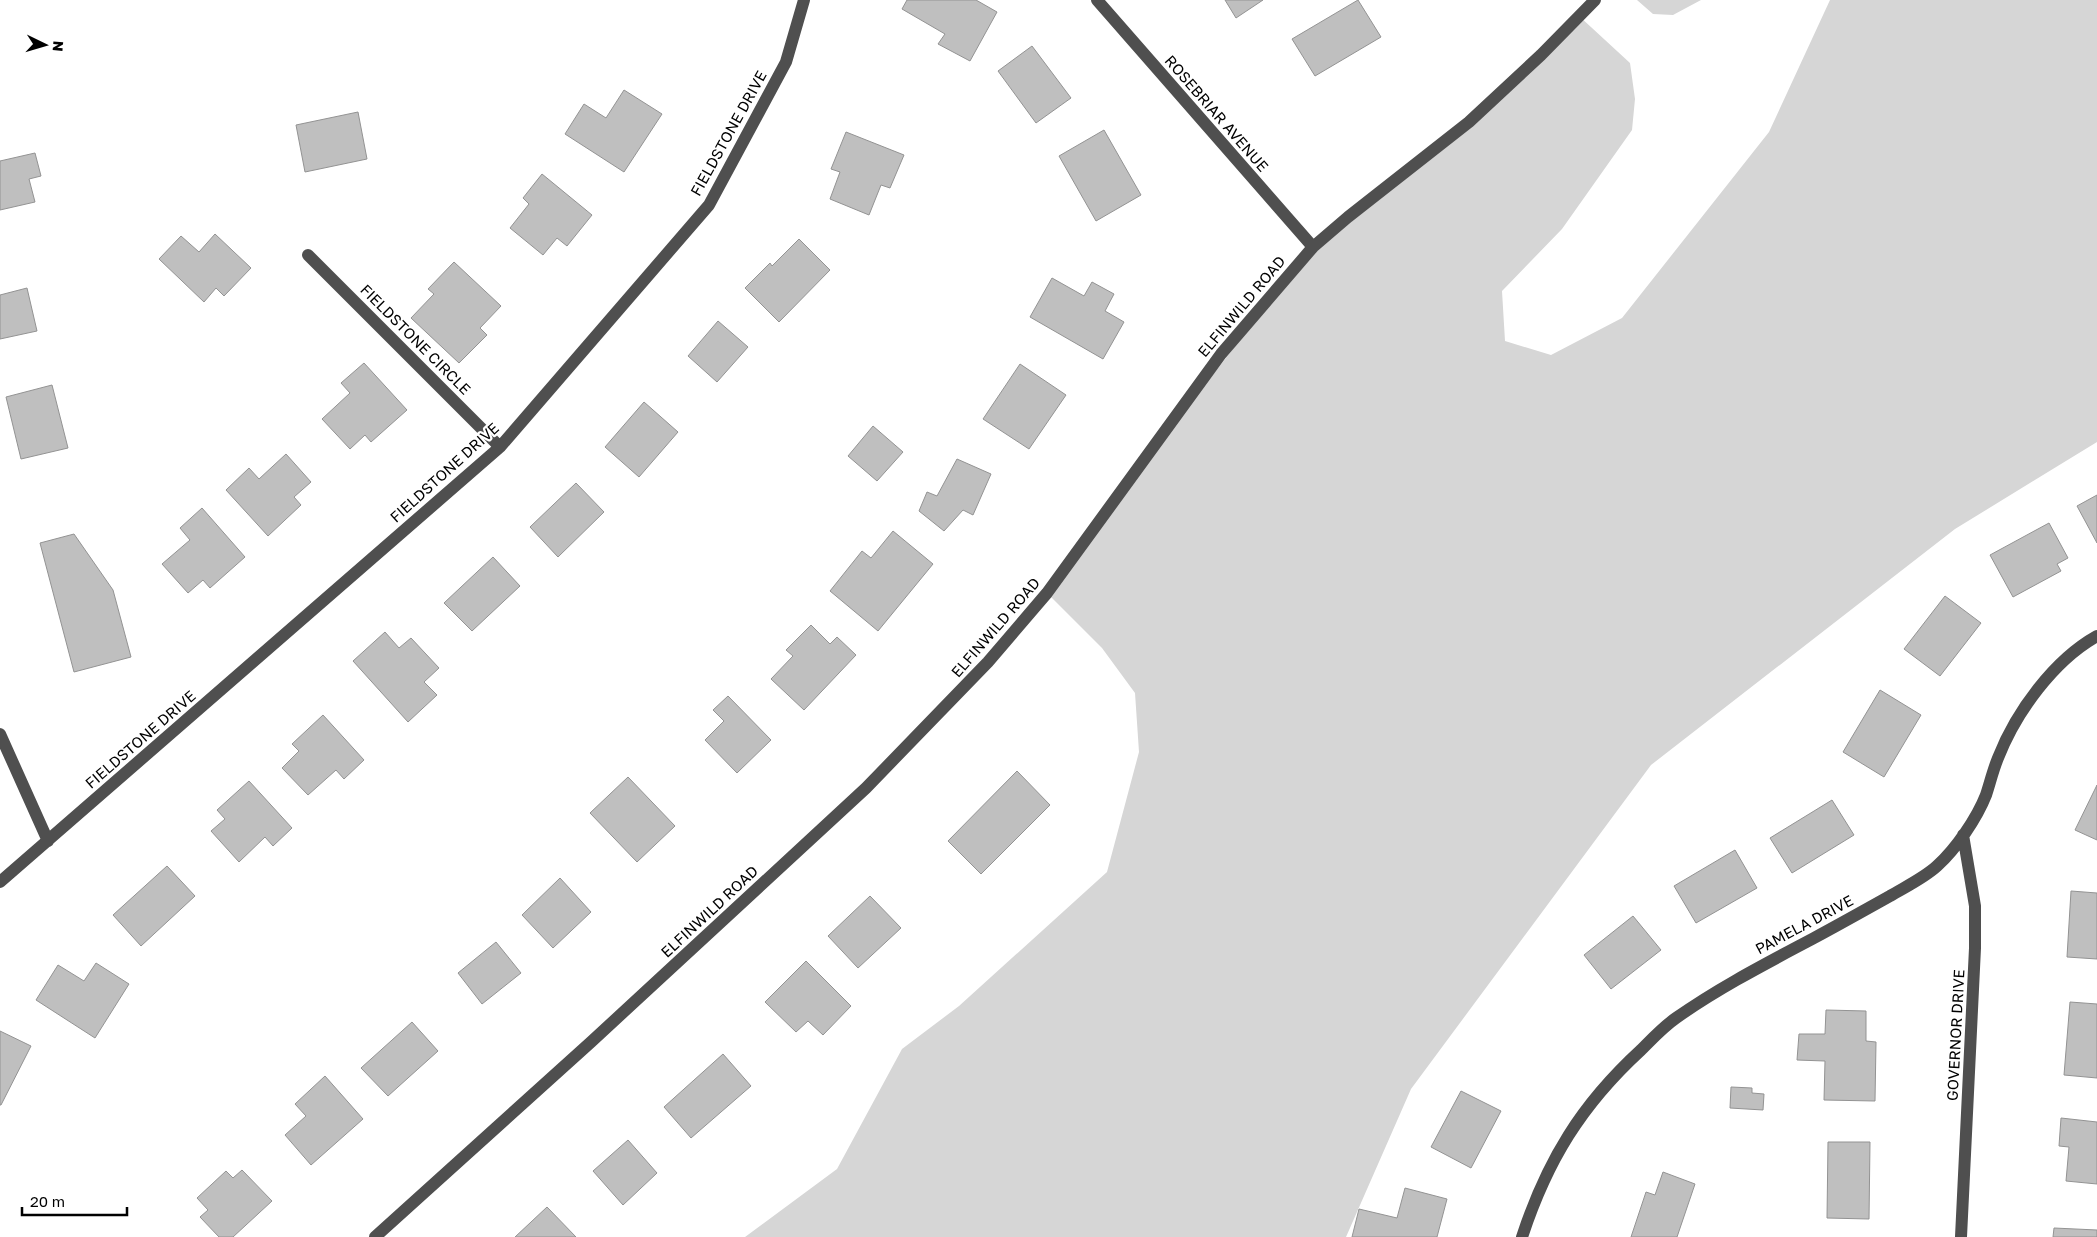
<svg xmlns="http://www.w3.org/2000/svg" width="2097" height="1237" viewBox="0 0 2097 1237" font-family="'Golos Text',sans-serif">
  <style>
    .green { fill: #d6d6d6 }
    .building { fill: #bfbfbf; stroke: #939393 }
    .lines { fill: none; stroke-linecap: round; stroke-linejoin: round }
    .minor { stroke: #4f4f4f; stroke-width: 12 }
    .labels { text-anchor: middle; dominant-baseline: central; stroke-width: 4.5; stroke-linejoin: round; paint-order: stroke }
    .street-label { font-size: 15px; fill: #000; stroke: #fff }
  </style>
  <rect width="100%" height="100%" fill="#fff"/>
  <path class="green" d="M 1637,0 L 1701,0 L 1673,15 L 1653,14 Z
    M 1830,0 L 2097,0 L 2097,442 L 1955,529 L 1651,765 L 1411,1089 L 1346,1237 L 745,1237 L 837,1169 L 902,1049 L 959,1006 L 1107,872 L 1139,752 L 1135,693 L 1102,648 L 1047,593 L 1131,479 L 1313,247 L 1469,122 L 1579,16 L 1630,63 L 1635,99 L 1632,130 L 1562,229 L 1502,291 L 1505,341 L 1551,355 L 1622,318 L 1769,132 Z"/>
  <path class="building" d="M 907,0 L 976,0 L 997,12 L 970,61 L 938,44 L 945,34 L 902,9 Z
    M 1225,0 L 1263,0 L 1236,18 Z
    M 1358,0 L 1381,37 L 1315,76 L 1292,39 Z
    M 1032,46 L 1071,98 L 1036,123 L 998,71 Z
    M 624,90 L 662,114 L 624,172 L 565,134 L 584,104 L 606,118 Z
    M 358,112 L 367,159 L 305,172 L 296,125 Z
    M 1104,130 L 1141,195 L 1096,221 L 1059,156 Z
    M 846,132 L 904,155 L 890,188 L 881,185 L 869,215 L 830,199 L 840,172 L 831,169 Z
    M 35,153 L 41,176 L 29,179 L 35,202 L 0,210 L 0,161 Z
    M 542,174 L 592,215 L 567,246 L 557,238 L 543,255 L 510,228 L 529,204 L 523,198 Z
    M 215,234 L 251,268 L 224,296 L 216,288 L 204,302 L 159,259 L 181,236 L 199,252 Z
    M 799,239 L 830,270 L 779,322 L 745,288 L 770,263 L 772,266 Z
    M 454,262 L 501,306 L 480,328 L 487,335 L 459,363 L 411,318 L 434,294 L 428,289 Z
    M 1052,278 L 1084,296 L 1092,282 L 1114,294 L 1105,311 L 1124,322 L 1103,359 L 1030,317 Z
    M 27,288 L 37,331 L 0,339 L 0,295 Z
    M 718,321 L 748,347 L 717,382 L 688,356 Z
    M 364,363 L 407,410 L 371,442 L 365,435 L 350,449 L 322,419 L 350,393 L 341,383 Z
    M 1020,364 L 1066,395 L 1029,449 L 983,419 Z
    M 52,385 L 68,448 L 21,459 L 6,397 Z
    M 644,402 L 678,432 L 639,477 L 605,447 Z
    M 873,426 L 903,452 L 877,481 L 848,456 Z
    M 286,454 L 311,482 L 294,497 L 301,505 L 268,536 L 226,490 L 249,468 L 259,479 Z
    M 957,459 L 991,474 L 973,515 L 963,510 L 944,531 L 919,511 L 927,492 L 937,496 Z
    M 576,483 L 604,512 L 558,557 L 530,527 Z
    M 2097,495 L 2097,543 L 2077,506 Z
    M 202,508 L 245,557 L 210,588 L 203,580 L 188,593 L 162,564 L 190,540 L 180,528 Z
    M 2049,523 L 2068,558 L 2057,564 L 2061,571 L 2013,597 L 1990,555 Z
    M 893,531 L 933,564 L 878,631 L 830,591 L 862,551 L 871,558 Z
    M 74,534 L 113,590 L 131,657 L 74,672 L 40,543 Z
    M 493,557 L 520,586 L 472,631 L 444,603 Z
    M 1945,596 L 1981,623 L 1940,676 L 1904,649 Z
    M 811,625 L 830,644 L 837,637 L 856,655 L 804,710 L 771,679 L 793,656 L 786,650 Z
    M 385,632 L 399,648 L 411,638 L 439,668 L 424,682 L 437,695 L 408,722 L 353,661 Z
    M 1880,690 L 1921,715 L 1884,777 L 1843,752 Z
    M 728,696 L 771,740 L 737,773 L 705,740 L 724,721 L 713,710 Z
    M 323,715 L 364,760 L 344,779 L 336,770 L 308,795 L 282,768 L 299,751 L 292,744 Z
    M 1017,771 L 1050,805 L 981,874 L 948,841 Z
    M 628,777 L 675,826 L 637,862 L 590,813 Z
    M 249,781 L 292,828 L 273,846 L 265,837 L 239,862 L 211,831 L 225,819 L 217,810 Z
    M 2097,785 L 2097,840 L 2075,830 Z
    M 1832,800 L 1854,835 L 1792,873 L 1770,838 Z
    M 1735,850 L 1757,888 L 1696,923 L 1674,886 Z
    M 167,866 L 195,896 L 141,946 L 113,915 Z
    M 560,878 L 591,912 L 553,948 L 522,915 Z
    M 2071,891 L 2097,893 L 2097,959 L 2067,957 Z
    M 870,896 L 901,928 L 858,968 L 828,936 Z
    M 1633,916 L 1661,950 L 1611,989 L 1584,955 Z
    M 496,942 L 521,973 L 482,1004 L 458,973 Z
    M 806,961 L 851,1006 L 823,1035 L 808,1021 L 796,1032 L 765,1002 Z
    M 96,963 L 129,984 L 95,1038 L 36,1000 L 58,965 L 84,981 Z
    M 2070,1002 L 2097,1004 L 2097,1078 L 2064,1075 Z
    M 1826,1010 L 1866,1011 L 1866,1041 L 1876,1042 L 1875,1101 L 1824,1100 L 1825,1061 L 1797,1060 L 1799,1034 L 1825,1034 Z
    M 412,1022 L 438,1051 L 388,1096 L 361,1068 Z
    M 0,1031 L 31,1046 L 1,1105 L 0,1105 Z
    M 723,1054 L 751,1086 L 691,1138 L 664,1107 Z
    M 325,1076 L 363,1119 L 311,1165 L 285,1135 L 306,1116 L 295,1104 Z
    M 1731,1087 L 1752,1088 L 1752,1093 L 1764,1094 L 1763,1110 L 1730,1108 Z
    M 1461,1091 L 1501,1111 L 1471,1168 L 1431,1147 Z
    M 2061,1118 L 2097,1122 L 2097,1184 L 2066,1181 L 2069,1147 L 2059,1146 Z
    M 628,1140 L 657,1173 L 623,1205 L 593,1171 Z
    M 1828,1142 L 1870,1142 L 1869,1219 L 1827,1218 Z
    M 242,1170 L 272,1201 L 233,1237 L 219,1237 L 200,1217 L 208,1210 L 197,1198 L 226,1171 L 233,1178 Z
    M 1663,1172 L 1695,1184 L 1677,1237 L 1631,1237 L 1646,1192 L 1655,1195 Z
    M 1405,1188 L 1447,1199 L 1437,1237 L 1352,1237 L 1359,1209 L 1397,1218 Z
    M 547,1207 L 576,1237 L 515,1237 Z
    M 2054,1228 L 2097,1230 L 2097,1237 L 2053,1237 Z"/>
  <g class="lines">
    <path class="minor" d="M 1097,0 L 1313,247
      M 308,255 L 500,447
      M 0,734 L 48,841
      M 0,882 L 500,447 L 709,205 L 786,62 L 804,0
      M 375,1237 L 591,1042 L 866,788 L 988,662 L 1047,593 L 1221,354 L 1313,247 L 1348,217 L 1469,122 L 1541,55 L 1595,0
      M 1522,1237 C 1547,1161 1581,1105 1641,1050 C 1652,1039 1663,1027 1676,1018 C 1720,987 1767,963 1814,938 C 1840,924 1865,910 1890,896 C 1905,887 1924,878 1937,866 C 1956,849 1977,818 1986,795 C 1990,783 1993,770 1998,758 C 2016,712 2054,660 2097,636
      M 1961,1237 L 1975,948 L 1975,906 L 1963,835"/>
  </g>
  <g class="labels">
    <g class="street-label">
      <text transform="translate(1217 113) rotate(49)">ROSEBRIAR AVENUE</text>
      <text transform="translate(728 133) rotate(-61)">FIELDSTONE DRIVE</text>
      <text transform="translate(1241 306) rotate(-50)">ELFINWILD ROAD</text>
      <text transform="translate(416 339) rotate(45)">FIELDSTONE CIRCLE</text>
      <text transform="translate(444 472) rotate(-42)">FIELDSTONE DRIVE</text>
      <text transform="translate(995 627) rotate(-49)">ELFINWILD ROAD</text>
      <text transform="translate(140 739) rotate(-41)">FIELDSTONE DRIVE</text>
      <text transform="translate(709 911) rotate(-43)">ELFINWILD ROAD</text>
      <text transform="translate(1804 924) rotate(-28)">PAMELA DRIVE</text>
      <text transform="translate(1955 1035) rotate(-87)">GOVERNOR DRIVE</text>
    </g>
  </g>
  <g transform="translate(45 45) rotate(95)" stroke="#ffffff" stroke-width="4" paint-order="stroke">
  <path d="M0-4L9 19L0 12L-9 19Z" fill="#000000"/>
  <text y="-8" font-size="14" font-weight="bold" text-anchor="middle" fill="#000000">N</text>
  </g>
  <path d="M22 1207v8h105v-8" fill="none" stroke="#000000" stroke-width="2.5"/>
  <text x="30" y="1207" font-size="15" fill="#000000" stroke="#ffffff" stroke-width="4" paint-order="stroke">20 m</text>
</svg>
